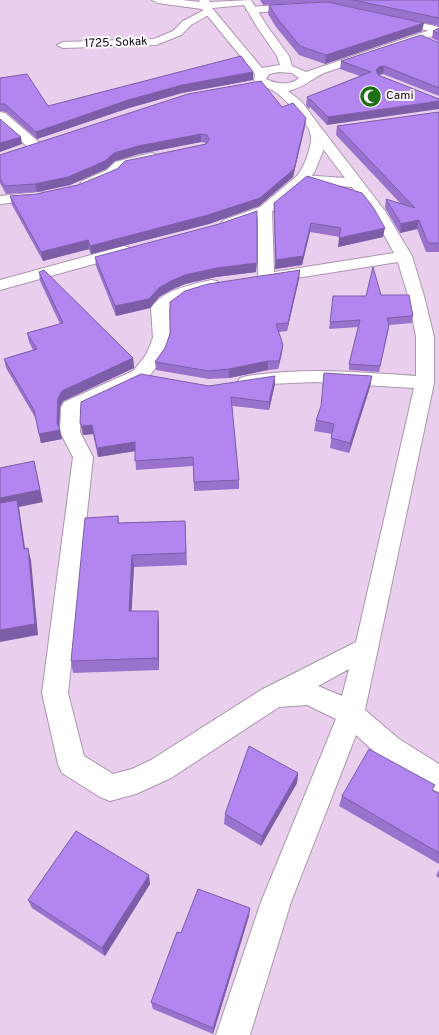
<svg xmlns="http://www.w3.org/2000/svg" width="439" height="1035" viewBox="0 0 439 1035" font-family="Overpass,sans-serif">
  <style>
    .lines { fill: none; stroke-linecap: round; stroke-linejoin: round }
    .street-casing { stroke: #ad94b0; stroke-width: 2 }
    .secondary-casing { stroke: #ad94b0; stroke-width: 2 }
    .street { fill: #fff; fill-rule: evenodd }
    .secondary { fill: #fff; fill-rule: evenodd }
    .wall { fill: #9a72ce }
    .shaded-wall { fill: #7d5da8 }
    .building { fill: #b385f0; stroke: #7d5da8 }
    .labels { text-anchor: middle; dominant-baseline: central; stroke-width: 4; stroke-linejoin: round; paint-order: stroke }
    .far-street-label { font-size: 12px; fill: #120913; stroke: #fef8fe }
    .far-poi-label { font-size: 12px; fill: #120913; stroke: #fef8fe; text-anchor: start }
  </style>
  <rect width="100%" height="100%" fill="#e9cfed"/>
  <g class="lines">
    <defs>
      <path id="street" d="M 298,4 L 302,5 L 303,7 L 302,9 L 251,13 L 246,10 L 251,7 Z
        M 208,8 L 212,9 L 213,11 L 212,13 L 191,25 L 181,35 L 156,45 L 63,48 L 57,45 L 63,42 L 154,39 L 173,31 L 183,21 Z
        M 393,17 L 439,27 L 439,33 L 389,22 L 388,20 Z
        M 0,112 L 5,113 L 40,143 L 42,146 L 40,149 L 30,149 L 0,123 Z
        M 317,128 L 322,129 L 385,211 L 412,256 L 424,296 L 434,337 L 434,383 L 365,710 L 399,739 L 439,764 L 439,792 C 408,780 380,758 356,735 L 291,902 L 250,1035 L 216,1035 L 261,902 L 336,719 L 307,705 L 279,707 L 171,778 L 136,794 L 110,801 L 100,797 L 62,773 L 58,764 L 42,693 L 73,457 L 60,432 L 61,407 L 64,402 L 133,371 L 146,355 L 153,338 L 151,308 C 164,289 191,285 211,280 L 217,281 L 219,285 L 217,289 L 185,298 L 169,310 L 171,338 L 164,357 L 147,379 L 81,410 L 80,432 L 93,457 L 68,693 L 84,756 L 113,774 L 132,769 L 151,760 L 261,690 L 356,642 L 414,388 L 314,382 L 269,384 L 247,388 L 240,386 L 238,382 L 240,378 L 247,376 C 304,367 359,372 416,376 L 416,337 L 408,296 L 398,262 L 271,282 L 260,281 L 258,277 L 258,210 L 260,207 L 265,206 L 270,207 L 272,210 L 274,272 L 394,253 L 373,215 L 352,187 L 302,183 L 297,182 L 295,179 L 297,176 L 302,175 L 345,178 L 310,132 L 312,129 ZM 349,669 L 342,696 L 318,686 Z
        M 151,153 L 156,154 L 158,157 L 156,160 L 125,168 L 117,176 L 92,187 L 87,188 L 82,187 L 80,184 L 82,181 L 107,170 L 115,162 Z
        M 41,192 L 46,193 L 48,196 L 46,199 L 0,204 L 0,196 Z"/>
      <path id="secondary" d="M 152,0 L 182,0 L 200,2 L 199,0 L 209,0 L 210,2 L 251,0 L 267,26 L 289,56 L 292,66 L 306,72 L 439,27 L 439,34 L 324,73 C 311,79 303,88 288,91 L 302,102 L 324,132 L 323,151 L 315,171 L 307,182 L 270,213 L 229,228 L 224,226 L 221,223 L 224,220 L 260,207 L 297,176 C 304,167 314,144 310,132 C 307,121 280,93 270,89 C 264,86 258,86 254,80 L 255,74 L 202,9 L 157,3 ZM 244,5 L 257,27 L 277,56 L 280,65 L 262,68 L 212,8 ZM 279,72 L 292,73 L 299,78 C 290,86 276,84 266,79 L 269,74 Z
        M 124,246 L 130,248 L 132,251 L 130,254 L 0,290 L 0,280 Z"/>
    </defs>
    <use href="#street" class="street-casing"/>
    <use href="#secondary" class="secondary-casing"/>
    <use href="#street" class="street"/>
    <use href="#secondary" class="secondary"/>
  </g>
  <path class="wall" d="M 260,0 L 439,0 L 439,26 L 326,2 L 263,5 Z
    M 269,5 L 422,31 L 325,64 L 299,55 L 276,27 L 268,14 Z
    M 439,28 L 439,42 L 432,38 L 433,31 Z
    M 439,43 L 439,96 L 383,74 L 378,75 L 327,125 L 310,107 L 309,109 L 306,105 L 307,97 L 360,76 L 340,69 L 341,61 Z
    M 0,78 L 48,106 L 253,80 L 182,93 L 129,108 L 37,139 L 6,112 L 0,111 Z
    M 282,107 L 306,118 L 305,126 L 293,177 L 259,206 L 209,224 L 91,254 L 89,249 L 43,261 L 12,205 L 10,196 L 36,194 L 78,185 L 207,143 L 201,142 L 139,154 L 115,161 L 106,169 L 70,185 L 37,192 L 6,194 L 0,183 L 0,155 Z
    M 439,112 L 439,252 L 426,252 L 417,229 L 400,233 L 385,208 L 386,199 L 401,204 L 336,135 L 337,126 Z
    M 274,203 L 383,237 L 338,247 L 340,237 L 310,232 L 302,265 L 275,269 L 274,212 Z
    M 95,257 L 256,272 L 216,277 L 185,284 L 171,290 L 159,297 L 150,308 L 116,316 L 96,266 Z
    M 300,270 L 299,279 L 287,331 L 279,332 L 282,353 L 278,369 L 268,370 L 229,378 L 209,379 L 156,370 L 155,362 L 165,348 L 170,334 Z
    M 39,272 L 133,358 L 134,368 L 63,401 L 60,407 L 59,427 L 60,430 L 62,439 L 41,443 L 36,419 L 6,368 L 4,359 L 33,350 L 29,342 L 27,333 L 60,324 L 40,281 Z
    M 381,295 L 413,316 L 412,323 L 389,325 L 388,332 L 379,372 L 349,370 L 349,364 L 359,327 L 329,329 L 330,322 Z
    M 372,376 L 370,387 L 349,453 L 330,448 L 332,434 L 314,431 L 316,420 Z
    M 275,384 L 269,410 L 232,406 L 239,480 L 239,489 L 194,491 L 193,466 L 136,470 L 135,451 L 98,457 L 93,434 L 83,435 L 82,432 L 80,423 L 209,386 Z
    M 118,516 L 119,523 L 185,521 L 187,565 L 134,567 L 131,611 L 159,622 L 159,670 L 73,673 L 71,661 Z
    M 298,773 L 297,783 L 261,846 L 224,824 L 225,814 Z
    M 433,790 L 439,794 L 439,864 L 339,806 L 342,796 Z
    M 439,869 L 439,878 L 436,876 Z
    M 150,884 L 105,956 L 32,908 L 28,900 Z
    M 249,916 L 213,1034 L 153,1009 L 151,1002 L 181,933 Z"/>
  <path class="shaded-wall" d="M 424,23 L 422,31 L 325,64 L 326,55 Z
    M 384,66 L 383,74 L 378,75 L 376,70 L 379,67 Z
    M 253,72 L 253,80 L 182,93 L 129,108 L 37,139 L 36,132 L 128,100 L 182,85 Z
    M 439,101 L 439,109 L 327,125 L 328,117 Z
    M 306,118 L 305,126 L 293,177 L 259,206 L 209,224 L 91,254 L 90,246 Z
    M 201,134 L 201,142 L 139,154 L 115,161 L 106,169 L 70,185 L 37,192 L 35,184 L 114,153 L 138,146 Z
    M 21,137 L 22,144 L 0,152 L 0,143 Z
    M 419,220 L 417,229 L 400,233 L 401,224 Z
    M 311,223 L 310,232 L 302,265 L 275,269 L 276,260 Z
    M 385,228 L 383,237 L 338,247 L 339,238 Z
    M 88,240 L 89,249 L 43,261 L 41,252 Z
    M 257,263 L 256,272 L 216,277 L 185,284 L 171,290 L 159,297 L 150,308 L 116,316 L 115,306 L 159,288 L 171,281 L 185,275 L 216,268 Z
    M 300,270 L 299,279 L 287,331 L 288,323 Z
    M 283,345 L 282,353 L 278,369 L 279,361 Z
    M 133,358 L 134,368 L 63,401 L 60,407 L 59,430 L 60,430 L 62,439 L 41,443 L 39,434 L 57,423 L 58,398 L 62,391 Z
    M 268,361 L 268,370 L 229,378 L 229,369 Z
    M 275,376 L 275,384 L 269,410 L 269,402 Z
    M 372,376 L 370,387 L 349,453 L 350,443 Z
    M 92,425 L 93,434 L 83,435 L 82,426 Z
    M 135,442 L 136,451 L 98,457 L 97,448 Z
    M 34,461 L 43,502 L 19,507 L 27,561 L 0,511 L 0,498 Z
    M 28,548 L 31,560 L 38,635 L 0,642 L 0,630 Z
    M 132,555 L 134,567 L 131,623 L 129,611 Z
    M 158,611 L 159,622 L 159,670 L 158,658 Z
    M 298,773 L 297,783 L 261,846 L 262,836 Z
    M 149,875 L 150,884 L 105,956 L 102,948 Z
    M 250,908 L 249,916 L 213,1034 L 213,1028 Z"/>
  <path class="building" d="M 353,0 L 439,0 L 439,18 Z
    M 327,2 L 424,23 L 326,55 L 300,46 L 277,18 L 269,5 Z
    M 439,28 L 439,34 L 433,31 Z
    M 421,35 L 439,43 L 439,88 L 384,66 L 379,67 L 376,70 L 378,75 L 439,99 L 439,101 L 328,117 L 310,99 L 310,101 L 307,97 L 371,72 L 341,61 Z
    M 241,56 L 253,72 L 182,85 L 128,100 L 36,132 L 5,104 L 0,104 L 0,78 L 27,74 L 48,106 Z
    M 261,81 L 282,107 L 293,103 L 306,118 L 294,169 L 260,198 L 208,215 L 90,246 L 88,240 L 41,252 L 10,196 L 36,194 L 78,185 L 117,169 L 125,161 L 206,144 L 209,140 L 207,135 L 201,134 L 138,146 L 114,153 L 105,161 L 68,177 L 35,184 L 4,186 L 0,178 L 0,155 L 188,94 Z
    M 439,112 L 439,243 L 428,243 L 419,220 L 401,224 L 386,199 L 415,208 L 337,126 Z
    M 0,119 L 21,137 L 0,143 Z
    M 307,176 L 362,193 L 373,207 L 385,228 L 339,238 L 341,228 L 311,223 L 303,256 L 276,260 L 274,203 Z
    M 257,211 L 257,263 L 216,268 L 185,275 L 171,281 L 159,288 L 149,299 L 115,306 L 95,257 L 219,224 Z
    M 373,267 L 381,295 L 409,295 L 413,316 L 387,318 L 389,325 L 380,366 L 349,364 L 360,320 L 330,322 L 333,296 L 366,296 Z
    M 44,270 L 133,358 L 62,391 L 58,398 L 57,423 L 60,430 L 39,434 L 34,410 L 4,359 L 37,349 L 27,333 L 63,323 L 39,272 Z
    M 300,270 L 288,323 L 276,324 L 283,345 L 279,361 L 268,361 L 229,369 L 209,371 L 155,362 L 165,348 L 170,334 L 170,302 L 185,291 L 208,284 Z
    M 324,373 L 372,376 L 350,443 L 331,438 L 334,424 L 316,420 L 321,406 Z
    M 141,374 L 209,386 L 275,376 L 269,402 L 231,397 L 239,480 L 194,482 L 193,457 L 135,461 L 135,442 L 97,448 L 92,425 L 82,426 L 80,423 L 81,402 Z
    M 34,461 L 40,490 L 0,498 L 0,468 Z
    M 17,500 L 24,549 L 28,548 L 35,624 L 0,630 L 0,503 Z
    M 118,516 L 118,523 L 185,521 L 186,553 L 132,555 L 129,611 L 158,611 L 158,658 L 71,661 L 85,518 Z
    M 249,746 L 298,773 L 262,836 L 225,814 Z
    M 369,749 L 435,785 L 432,790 L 439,794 L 439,853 L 342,796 Z
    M 76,831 L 149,875 L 102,948 L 28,900 Z
    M 198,889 L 250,908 L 213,1028 L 151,1002 L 177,932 L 181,933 Z"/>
  <defs>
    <symbol id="mosque-disc" viewBox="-11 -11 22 22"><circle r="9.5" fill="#1e7018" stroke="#fef8fe"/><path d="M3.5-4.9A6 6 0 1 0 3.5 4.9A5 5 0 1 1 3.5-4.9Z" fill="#fff"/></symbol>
  </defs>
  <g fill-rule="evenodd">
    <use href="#mosque-disc" x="358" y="84" width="25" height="25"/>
  </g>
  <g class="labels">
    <g class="far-street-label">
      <text transform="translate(116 43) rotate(-2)">1725. Sokak</text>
    </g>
    <g class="far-poi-label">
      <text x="386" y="96">Cami</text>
    </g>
  </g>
</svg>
